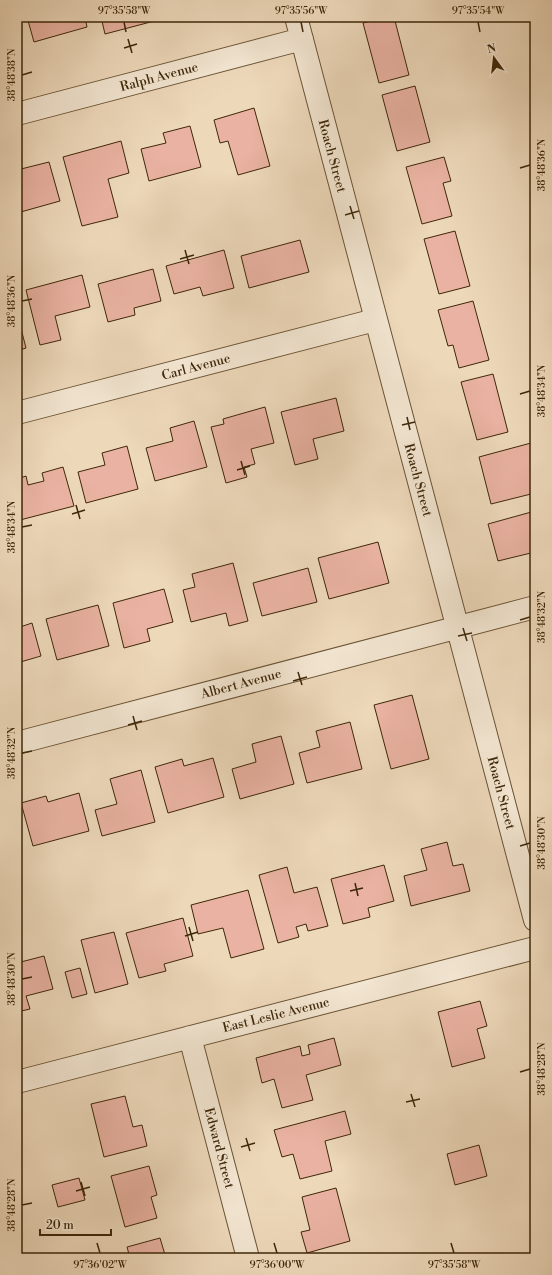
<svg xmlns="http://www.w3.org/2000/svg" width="552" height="1275" viewBox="0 0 552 1275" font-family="'Libre Bodoni',serif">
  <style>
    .building { fill: #e9b2a2; stroke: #3e2708 }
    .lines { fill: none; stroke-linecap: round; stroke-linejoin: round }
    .minor-casing { stroke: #6a5334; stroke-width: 24 }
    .minor { stroke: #f3e6d2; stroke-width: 22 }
    .ticks { fill: none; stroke: #3e2708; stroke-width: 1.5 }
    .labels { text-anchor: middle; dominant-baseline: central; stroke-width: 3; stroke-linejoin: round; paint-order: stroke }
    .street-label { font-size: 13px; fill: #3e2708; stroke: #f3e6d2 }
    .neatline { fill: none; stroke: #3e2708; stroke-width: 1.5 }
    .ticks-label { font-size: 10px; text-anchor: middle; fill: #3e2708 }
  </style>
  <rect width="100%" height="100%" fill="#edd8ba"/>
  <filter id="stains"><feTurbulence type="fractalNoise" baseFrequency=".005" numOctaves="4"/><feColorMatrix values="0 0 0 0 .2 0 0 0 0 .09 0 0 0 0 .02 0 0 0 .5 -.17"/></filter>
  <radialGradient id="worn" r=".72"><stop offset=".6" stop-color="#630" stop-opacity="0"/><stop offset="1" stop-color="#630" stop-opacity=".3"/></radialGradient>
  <path class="building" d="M 27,17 L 85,17 L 87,27 L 34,42 Z
    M 101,17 L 161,17 L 162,19 L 105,34 Z
    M 387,17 L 394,17 L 409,75 L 379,83 L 363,23 Z
    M 415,86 L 430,142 L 397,151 L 382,95 Z
    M 254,108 L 270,166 L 238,175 L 228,141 L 220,143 L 214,120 Z
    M 190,126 L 201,167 L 149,181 L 141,149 L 166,143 L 163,133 Z
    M 121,141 L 129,173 L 108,179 L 118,217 L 82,226 L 63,157 Z
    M 444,157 L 451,181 L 443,183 L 452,216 L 422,224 L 406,167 Z
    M 49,162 L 60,201 L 17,213 L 17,170 Z
    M 455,231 L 470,286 L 439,294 L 424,239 Z
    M 300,240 L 309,272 L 249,288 L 241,256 Z
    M 224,250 L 234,288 L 203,296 L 200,287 L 174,294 L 166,266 Z
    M 153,269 L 161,301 L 134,308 L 135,315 L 108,322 L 98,284 Z
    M 82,275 L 90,307 L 55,316 L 61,340 L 40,345 L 26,290 Z
    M 473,301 L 489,360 L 459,368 L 453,345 L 448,346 L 438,310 Z
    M 17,313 L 26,348 L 17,351 Z
    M 493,374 L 508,432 L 477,440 L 461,382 Z
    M 336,398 L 344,431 L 313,439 L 318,459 L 295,465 L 281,412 Z
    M 265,407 L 274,443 L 251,449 L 255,464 L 244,467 L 247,477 L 226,483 L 211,427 L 224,424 L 223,419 Z
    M 194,421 L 207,467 L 155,481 L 146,448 L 173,441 L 170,428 Z
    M 531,443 L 535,457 L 535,493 L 491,504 L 479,457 Z
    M 127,446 L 138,489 L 86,503 L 78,472 L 105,465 L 102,453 Z
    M 63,467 L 74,506 L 20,520 L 17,508 L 17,479 L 26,476 L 28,485 L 44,481 L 42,473 Z
    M 535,511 L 535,552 L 498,561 L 488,524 Z
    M 378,542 L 389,583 L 329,599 L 318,558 Z
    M 233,563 L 248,621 L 229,626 L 226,613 L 191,622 L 183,590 L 195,587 L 192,574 Z
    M 308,568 L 317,602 L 262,616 L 253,583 Z
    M 164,589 L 173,622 L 147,629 L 150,641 L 124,648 L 113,603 Z
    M 98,605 L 109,646 L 57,660 L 46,619 Z
    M 32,623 L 41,656 L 17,663 L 17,628 Z
    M 535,649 L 535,663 L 532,650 Z
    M 412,695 L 429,759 L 391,769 L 374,705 Z
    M 350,722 L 362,769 L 307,783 L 299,753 L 320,747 L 316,731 Z
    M 281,736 L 294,784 L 240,799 L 232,769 L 256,762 L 252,744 Z
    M 213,758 L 224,797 L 168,813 L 155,767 L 182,759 L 184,766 Z
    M 141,770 L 155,822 L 102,836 L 95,810 L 117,804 L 110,779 Z
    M 79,793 L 89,831 L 33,846 L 21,803 L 46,796 L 48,802 Z
    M 447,842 L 453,866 L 463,864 L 470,891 L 411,906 L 404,876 L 427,870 L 421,849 Z
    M 384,865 L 394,901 L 368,908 L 370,917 L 343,924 L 331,879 Z
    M 287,867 L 294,893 L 317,887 L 328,926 L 308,931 L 306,924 L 296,927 L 299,937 L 278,943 L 259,875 Z
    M 248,890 L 264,949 L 231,958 L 223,928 L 198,934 L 191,905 Z
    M 183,918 L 193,956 L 164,964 L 166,971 L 139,978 L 126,933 Z
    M 114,932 L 128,984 L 95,993 L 81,940 Z
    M 44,956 L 53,989 L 26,996 L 30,1009 L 17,1012 L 17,963 Z
    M 80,968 L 87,994 L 72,998 L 65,972 Z
    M 480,1001 L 487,1026 L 477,1029 L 485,1058 L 452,1067 L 438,1012 Z
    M 334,1038 L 341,1065 L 306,1075 L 313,1100 L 282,1108 L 274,1079 L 262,1083 L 256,1058 L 300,1046 L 302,1056 L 310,1054 L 308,1045 Z
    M 125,1096 L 133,1127 L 142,1125 L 147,1146 L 104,1157 L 91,1104 Z
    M 345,1111 L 351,1134 L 325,1141 L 332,1171 L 300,1179 L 293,1154 L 282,1157 L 274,1130 Z
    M 479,1145 L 487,1176 L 455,1185 L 447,1154 Z
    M 149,1166 L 157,1195 L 151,1197 L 157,1218 L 125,1227 L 111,1176 Z
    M 79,1178 L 85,1200 L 58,1207 L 52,1185 Z
    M 336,1188 L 350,1241 L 307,1253 L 301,1232 L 310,1230 L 302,1197 Z
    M 160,1238 L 166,1258 L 130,1258 L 127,1247 Z
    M 362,1255 L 363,1258 L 350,1258 Z"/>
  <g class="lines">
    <defs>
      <path id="minor" d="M 296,17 L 535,920
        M 17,114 L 302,39
        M 17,413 L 375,320
        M 17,743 L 535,607
        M 190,1037 L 248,1258
        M 17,1082 L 535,948"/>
    </defs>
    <use href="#minor" class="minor-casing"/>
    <use href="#minor" class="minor"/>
  </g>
  <path class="ticks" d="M 124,22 L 126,32M 301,22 L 303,32M 478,22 L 480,32M 128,39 L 132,53M 124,48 L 137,44M 22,75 L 32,72M 520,168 L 530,165M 350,206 L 354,219M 345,215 L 359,211M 185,250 L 189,264M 180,259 L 194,255M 22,301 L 32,299M 520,394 L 530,391M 407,417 L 410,430M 402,425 L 415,422M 241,461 L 245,475M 237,470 L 250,466M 76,505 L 80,519M 72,514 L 85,510M 22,527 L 32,525M 520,620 L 530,617M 463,628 L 467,641M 458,636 L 472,633M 298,672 L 302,685M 293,681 L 307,677M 133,716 L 137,730M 128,725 L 142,721M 22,753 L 32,751M 520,846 L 530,843M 355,883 L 358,896M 350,891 L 363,888M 189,927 L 193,941M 185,936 L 198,932M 22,979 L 32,977M 520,1072 L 530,1069M 411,1094 L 415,1107M 406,1102 L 420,1099M 246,1138 L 250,1151M 241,1147 L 255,1143M 81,1182 L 85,1196M 76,1191 L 90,1187M 22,1205 L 32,1203M 97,1243 L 100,1253M 274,1243 L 277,1253M 451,1243 L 454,1253"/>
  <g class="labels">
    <g class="street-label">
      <text transform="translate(159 77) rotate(-15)">Ralph Avenue</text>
      <text transform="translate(332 156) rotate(75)">Roach Street</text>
      <text transform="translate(196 367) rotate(-15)">Carl Avenue</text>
      <text transform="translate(418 480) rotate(75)">Roach Street</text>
      <text transform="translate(241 684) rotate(-15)">Albert Avenue</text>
      <text transform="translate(501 793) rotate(75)">Roach Street</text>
      <text transform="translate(276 1015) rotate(-14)">East Leslie Avenue</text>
      <text transform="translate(219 1148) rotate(75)">Edward Street</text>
    </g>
  </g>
  <rect width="552" height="1275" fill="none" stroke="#edd8ba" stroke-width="44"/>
  <g transform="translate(494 58) rotate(345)" stroke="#f3e6d2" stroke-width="3" paint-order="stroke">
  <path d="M0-3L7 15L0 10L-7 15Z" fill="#3e2708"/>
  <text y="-6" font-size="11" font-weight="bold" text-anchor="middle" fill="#3e2708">N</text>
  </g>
  <path d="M40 1229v6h71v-6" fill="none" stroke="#3e2708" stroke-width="2"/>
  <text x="46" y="1229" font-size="12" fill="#3e2708" stroke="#f3e6d2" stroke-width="3" paint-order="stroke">20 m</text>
  <rect x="22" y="22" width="508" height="1231" class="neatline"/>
  <g class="ticks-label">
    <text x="124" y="14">97°35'58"W</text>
    <text x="301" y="14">97°35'56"W</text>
    <text x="478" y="14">97°35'54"W</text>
    <text transform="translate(11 75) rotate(-90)" y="4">38°48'38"N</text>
    <text transform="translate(541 165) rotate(-90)" y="4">38°48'36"N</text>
    <text transform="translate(11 301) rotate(-90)" y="4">38°48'36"N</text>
    <text transform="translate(541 391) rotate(-90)" y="4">38°48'34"N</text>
    <text transform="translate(11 527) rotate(-90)" y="4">38°48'34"N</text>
    <text transform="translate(541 617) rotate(-90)" y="4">38°48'32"N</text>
    <text transform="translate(11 753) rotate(-90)" y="4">38°48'32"N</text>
    <text transform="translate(541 843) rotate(-90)" y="4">38°48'30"N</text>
    <text transform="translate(11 979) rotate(-90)" y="4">38°48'30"N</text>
    <text transform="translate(541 1069) rotate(-90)" y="4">38°48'28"N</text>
    <text transform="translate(11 1205) rotate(-90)" y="4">38°48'28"N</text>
    <text x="100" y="1268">97°36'02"W</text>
    <text x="277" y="1268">97°36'00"W</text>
    <text x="454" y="1268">97°35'58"W</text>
  </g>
  <rect width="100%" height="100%" filter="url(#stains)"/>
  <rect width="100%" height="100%" fill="url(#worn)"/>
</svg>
